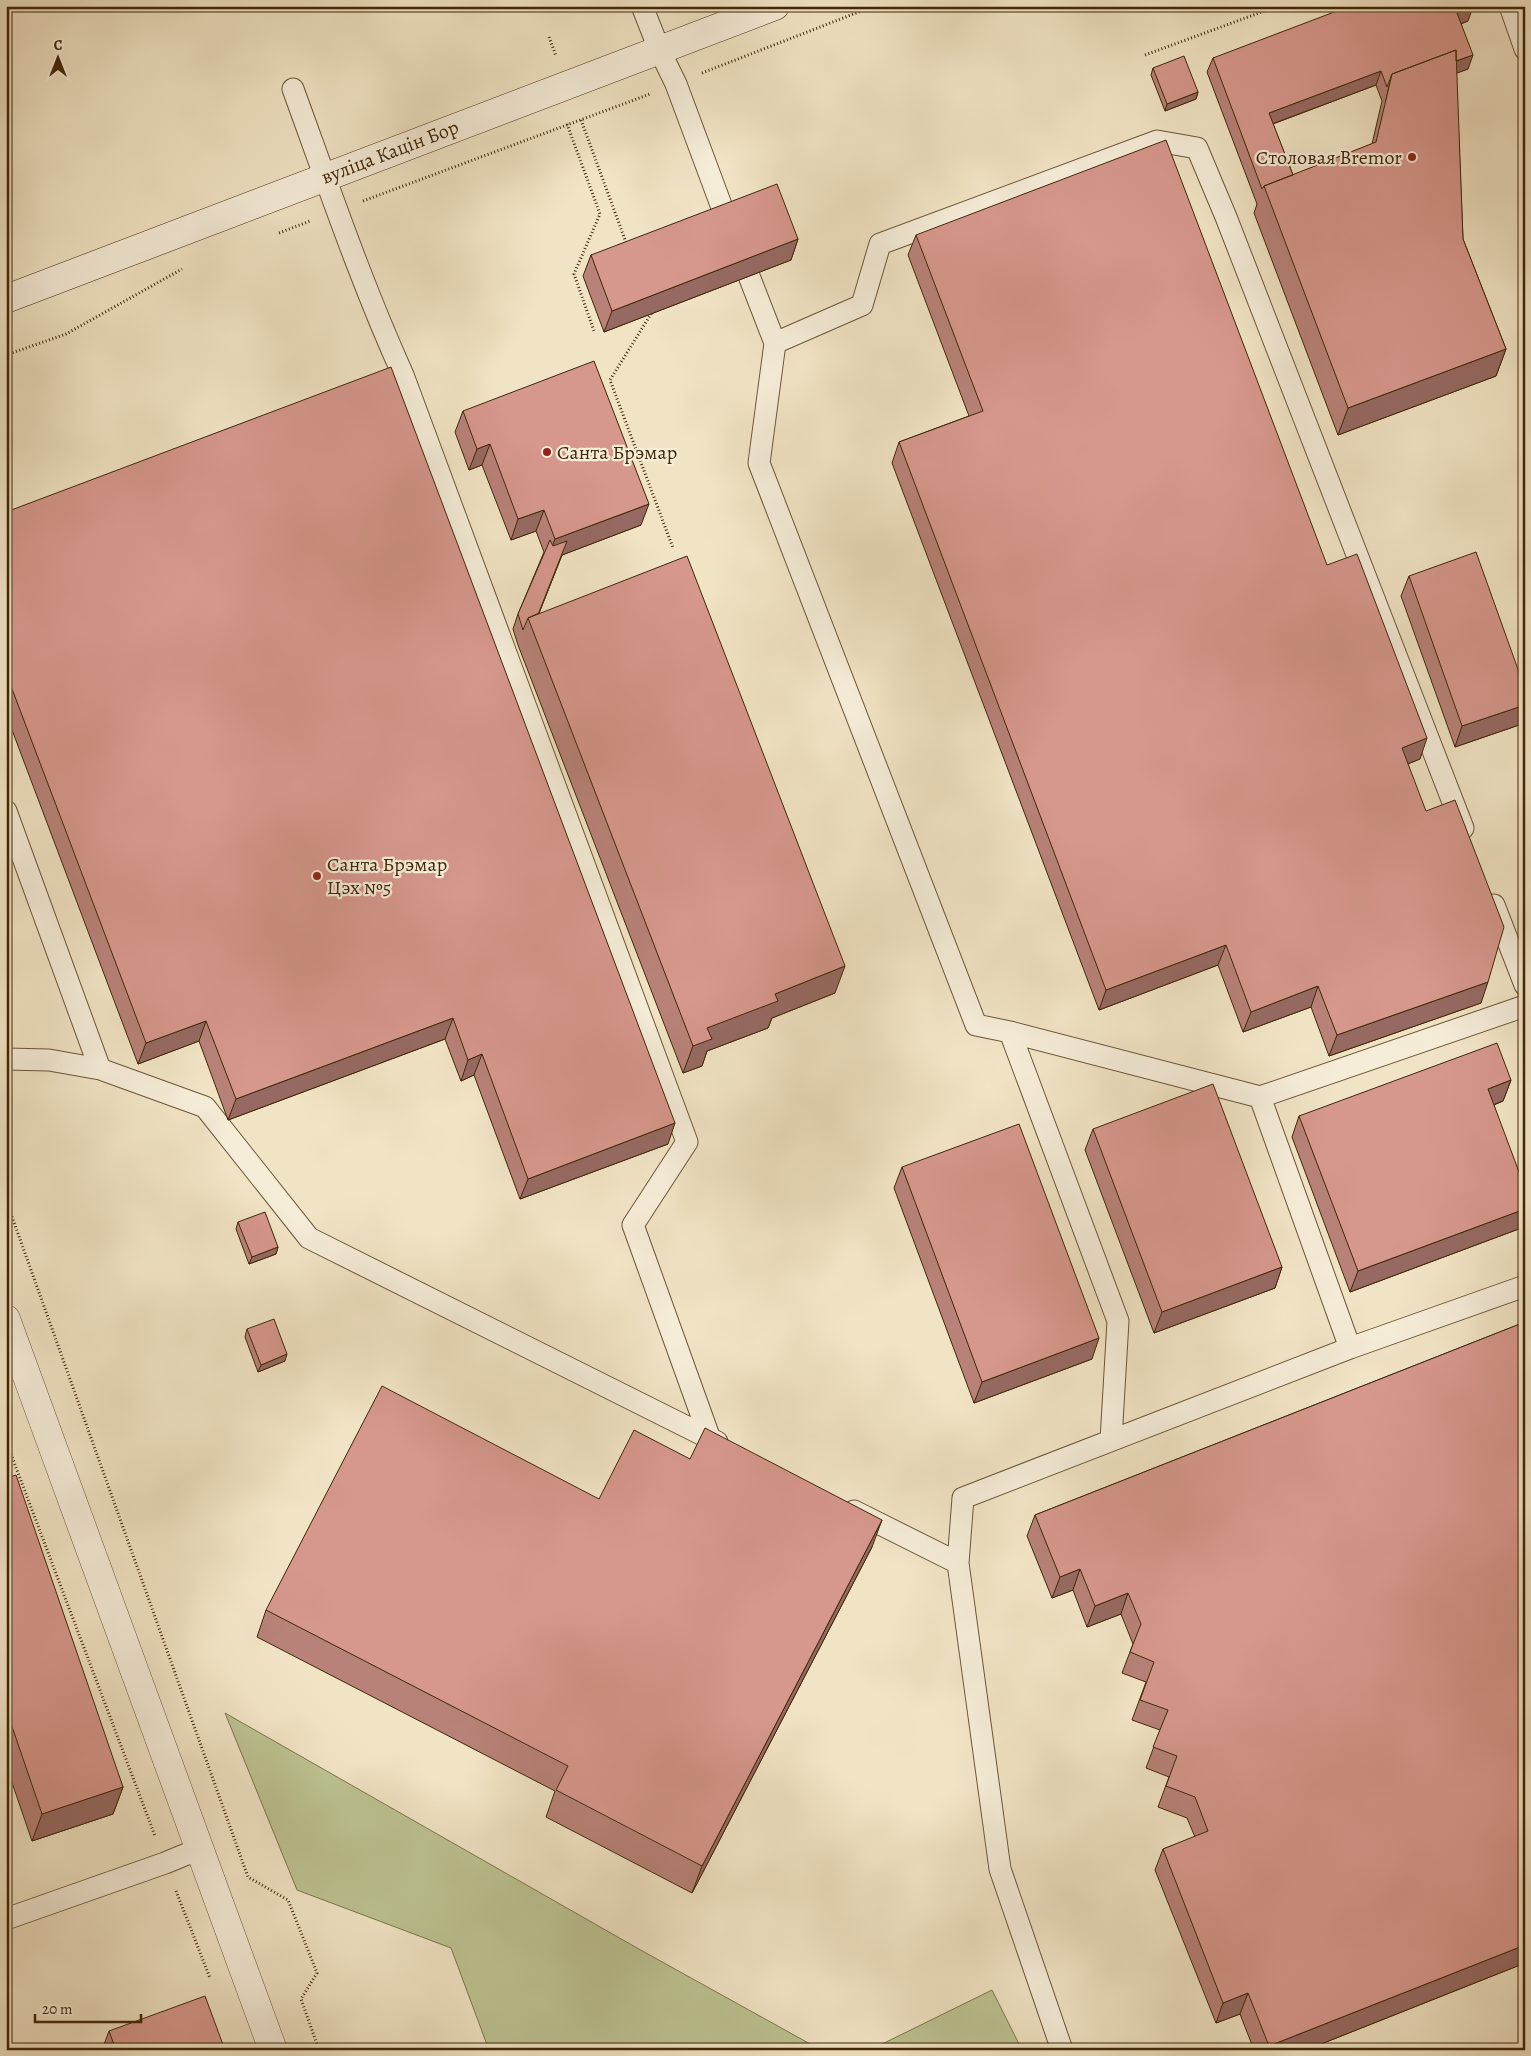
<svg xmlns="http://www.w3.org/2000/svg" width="1531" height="2056" viewBox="0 0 1531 2056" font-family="Alegreya,serif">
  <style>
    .green { fill: #bdc392; stroke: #7e754c }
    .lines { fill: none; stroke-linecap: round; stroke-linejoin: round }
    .service-casing { stroke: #6c5636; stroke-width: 23 }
    .minor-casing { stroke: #6c5636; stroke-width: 29 }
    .secondary-casing { stroke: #402707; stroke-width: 29 }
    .path { stroke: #402707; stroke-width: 3; stroke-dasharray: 1 2.5; stroke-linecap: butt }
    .service { stroke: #f6edd9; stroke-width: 21 }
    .minor { stroke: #f6edd9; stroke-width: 28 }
    .secondary { stroke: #f6edd9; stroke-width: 28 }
    .wall { fill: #b88278; stroke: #402707; fill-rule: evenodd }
    .shaded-wall { fill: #966a62; stroke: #402707 }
    .building { fill: #d6978c; stroke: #402707 }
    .poi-dot { fill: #8f2418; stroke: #f6edd9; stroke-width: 2 }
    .labels { text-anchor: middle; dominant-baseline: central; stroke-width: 4.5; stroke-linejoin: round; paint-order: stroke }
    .street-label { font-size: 20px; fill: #402707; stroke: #f6edd9 }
    .poi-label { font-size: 20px; fill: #402707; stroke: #f6edd9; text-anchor: start }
  </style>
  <rect width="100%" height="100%" fill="#f1e4c5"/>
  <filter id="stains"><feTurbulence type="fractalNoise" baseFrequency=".004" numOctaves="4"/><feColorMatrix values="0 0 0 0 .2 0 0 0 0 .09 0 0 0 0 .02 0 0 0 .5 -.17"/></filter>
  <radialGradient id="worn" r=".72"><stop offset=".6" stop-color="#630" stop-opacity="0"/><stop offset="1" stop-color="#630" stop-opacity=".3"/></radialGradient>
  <path class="green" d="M 225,1713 L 637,1948 L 821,2050 L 489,2050 L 451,1948 L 297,1890 Z
    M 992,1990 L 1022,2050 L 870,2050 Z"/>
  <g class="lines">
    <defs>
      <path id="service" d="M 642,6 L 659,49 L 676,84 L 727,221
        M 1510,6 L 1525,49
        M 293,89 C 328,185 361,282 403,375 L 687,1142 L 633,1225 L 710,1439
        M 749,276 L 775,343 L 759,463 L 976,1025 L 1010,1032 L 1260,1097 L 1350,1348 L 963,1498 L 958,1563 L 1000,1869 L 1062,2050
        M 775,343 L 862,305 L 880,244 L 1157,141 L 1197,148 L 1226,217 L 1463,828
        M 6,811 L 100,1069
        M 1494,905 L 1525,985
        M 1010,1032 L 1118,1321 L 1111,1440
        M 6,1059 L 49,1060 L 100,1069 L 205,1107 L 309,1238 L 717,1442
        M 1260,1097 L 1525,1006
        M 1350,1348 L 1525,1286
        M 854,1511 L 958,1563
        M 6,1919 L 165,1863 L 199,1849"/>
      <path id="minor" d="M 6,1319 L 273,2050"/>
      <path id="secondary" d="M 6,299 L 775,6"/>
    </defs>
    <use href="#service" class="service-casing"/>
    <use href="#minor" class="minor-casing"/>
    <use href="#secondary" class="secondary-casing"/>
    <path class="path" d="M 549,37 L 556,56
      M 1145,55 L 1278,6
      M 702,73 L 874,6
      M 581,120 L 627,245
      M 567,124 L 600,214 L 574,274 L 594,331
      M 363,201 L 650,94
      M 279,233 L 310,221
      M 650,310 L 651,314 L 610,380 L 673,548
      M 6,355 L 66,334 L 182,269
      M 627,460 L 638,456
      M 6,1200 L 248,1877 L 288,1900 L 317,1973 L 301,1999 L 319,2050
      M 6,1441 L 155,1836
      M 176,1891 L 210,1978"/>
    <use href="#service" class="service"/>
    <use href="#minor" class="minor"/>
    <use href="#secondary" class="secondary"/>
  </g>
  <path class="wall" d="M 1468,21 L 1461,24 L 1468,69 L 1456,73 L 1463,239 L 1506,349 L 1496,376 L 1338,435 L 1254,213 L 1257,204 L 1207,72 L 1213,58 ZM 1376,85 L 1382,101 L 1372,144 L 1293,175 L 1273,124 Z
    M 1153,68 L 1198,92 L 1196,99 L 1165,111 L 1151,75 Z
    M 916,235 L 1327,565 L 1420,759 L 1408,764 L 1481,1003 L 1329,1056 L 1311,1007 L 1243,1032 L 1218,965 L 1099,1010 L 892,463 L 899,442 L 969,416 L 908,255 Z
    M 798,239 L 791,260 L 604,332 L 583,276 L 591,255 Z
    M 463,411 L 641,525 L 562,555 L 539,613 L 835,993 L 772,1018 L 768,1028 L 707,1051 L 702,1066 L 683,1073 L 518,645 L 513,629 L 518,614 L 544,552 L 536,531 L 511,540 L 482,465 L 469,470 L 455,432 Z
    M 6,512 L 668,1144 L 520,1199 L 474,1075 L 461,1081 L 445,1039 L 228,1120 L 199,1041 L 138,1064 L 6,714 Z
    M 1409,576 L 1522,724 L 1455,747 L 1401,596 Z
    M 1511,1080 L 1503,1101 L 1494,1105 L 1524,1227 L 1350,1292 L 1292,1137 L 1299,1116 Z
    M 1093,1129 L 1282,1267 L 1275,1288 L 1154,1333 L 1085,1150 Z
    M 902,1167 L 1092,1359 L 974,1403 L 894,1188 Z
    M 238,1222 L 278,1247 L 276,1254 L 249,1264 L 236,1229 Z
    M 1525,1322 L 1525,1963 L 1306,2050 L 1254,2050 L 1240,2014 L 1216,2023 L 1155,1870 L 1163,1849 L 1195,1837 L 1187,1818 L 1158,1807 L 1169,1777 L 1146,1768 L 1160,1730 L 1132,1720 L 1146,1682 L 1122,1673 L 1133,1644 L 1121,1614 L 1087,1627 L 1073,1590 L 1052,1598 L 1027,1536 L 1035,1515 Z
    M 247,1329 L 285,1361 L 258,1372 L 245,1337 Z
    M 690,1459 L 872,1547 L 692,1893 L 546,1817 L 555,1791 L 257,1637 L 266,1610 L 599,1499 Z
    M 6,1478 L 123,1787 L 113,1814 L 32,1841 L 6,1765 Z
    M 109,2031 L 225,2050 L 102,2050 Z"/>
  <path class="shaded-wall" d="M 1473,7 L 1468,21 L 1452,27 L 1457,13 Z
    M 1473,55 L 1468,69 L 1386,100 L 1389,86 Z
    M 1381,71 L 1376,85 L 1264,127 L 1269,113 Z
    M 1198,92 L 1196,99 L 1165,111 L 1167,104 Z
    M 798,239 L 791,260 L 604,332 L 612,311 Z
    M 1506,349 L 1496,376 L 1338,435 L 1348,408 Z
    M 490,444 L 482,465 L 469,470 L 477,449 Z
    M 649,504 L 641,525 L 562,555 L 534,626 L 547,560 L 555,539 Z
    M 544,510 L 536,531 L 511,540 L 518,519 Z
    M 1525,705 L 1525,717 L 1522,724 L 1455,747 L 1462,726 Z
    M 1427,738 L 1420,759 L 1394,769 L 1402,748 Z
    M 1226,945 L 1218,965 L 1099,1010 L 1106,990 Z
    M 845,966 L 835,993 L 772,1018 L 768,1028 L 707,1051 L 702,1066 L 683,1073 L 693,1046 L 707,1028 L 775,994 Z
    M 1488,982 L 1481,1003 L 1329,1056 L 1337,1035 Z
    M 1318,986 L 1311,1007 L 1243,1032 L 1251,1012 Z
    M 453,1018 L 445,1039 L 228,1120 L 236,1099 Z
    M 206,1021 L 199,1041 L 138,1064 L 146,1043 Z
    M 482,1054 L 474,1075 L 461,1081 L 468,1060 Z
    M 1511,1080 L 1503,1101 L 1480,1110 L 1488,1089 Z
    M 675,1123 L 668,1144 L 520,1199 L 528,1179 Z
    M 1525,1209 L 1524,1227 L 1350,1292 L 1358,1271 Z
    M 278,1247 L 276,1254 L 249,1264 L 252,1257 Z
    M 1282,1267 L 1275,1288 L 1154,1333 L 1162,1312 Z
    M 1099,1338 L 1092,1359 L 974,1403 L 982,1382 Z
    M 287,1354 L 285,1361 L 258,1372 L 261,1365 Z
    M 882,1520 L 872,1547 L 692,1893 L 702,1866 Z
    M 1080,1569 L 1073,1590 L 1052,1598 L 1060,1577 Z
    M 1128,1593 L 1121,1614 L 1087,1627 L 1095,1606 Z
    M 123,1787 L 113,1814 L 32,1841 L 42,1814 Z
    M 1525,1945 L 1525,1963 L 1306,2050 L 1268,2050 L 1269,2046 Z
    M 1248,1993 L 1240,2014 L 1216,2023 L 1223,2003 Z"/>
  <path class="building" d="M 1350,6 L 1472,6 L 1473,7 L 1457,13 L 1473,55 L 1456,61 L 1456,50 L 1392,74 L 1387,87 L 1381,71 L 1269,113 L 1293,175 L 1264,186 L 1262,189 L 1213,58 Z
    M 1456,50 L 1463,239 L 1506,349 L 1348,408 L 1264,186 L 1376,142 L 1392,74 Z
    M 1184,56 L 1198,92 L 1167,104 L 1153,68 Z
    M 1166,140 L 1327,565 L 1357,554 L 1427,738 L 1402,748 L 1426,811 L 1455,800 L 1504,927 L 1488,982 L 1337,1035 L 1318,986 L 1251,1012 L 1226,945 L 1106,990 L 899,442 L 983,411 L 916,235 Z
    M 777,184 L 798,239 L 612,311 L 591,255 Z
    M 594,361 L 649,504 L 555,539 L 544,510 L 518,519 L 490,444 L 477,449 L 463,411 Z
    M 391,367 L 675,1123 L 528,1179 L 482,1054 L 468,1060 L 453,1018 L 236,1099 L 206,1021 L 146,1043 L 6,673 L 6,512 Z
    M 550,540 L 553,546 L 567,541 L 539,612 L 539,613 L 528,618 L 523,630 L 518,614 Z
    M 1476,552 L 1525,689 L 1525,705 L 1462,726 L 1409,576 Z
    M 687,556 L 845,966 L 775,994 L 778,1001 L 707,1028 L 712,1039 L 693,1046 L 528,618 Z
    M 1497,1043 L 1511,1080 L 1488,1089 L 1525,1188 L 1525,1209 L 1358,1271 L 1299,1116 Z
    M 1213,1084 L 1282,1267 L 1162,1312 L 1093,1129 Z
    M 1019,1124 L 1099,1338 L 982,1382 L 902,1167 Z
    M 265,1212 L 278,1247 L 252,1257 L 238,1222 Z
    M 274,1319 L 287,1354 L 261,1365 L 247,1329 Z
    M 1525,1322 L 1525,1945 L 1269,2046 L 1248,1993 L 1223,2003 L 1163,1849 L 1208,1831 L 1195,1797 L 1166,1786 L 1177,1756 L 1153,1747 L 1168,1710 L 1140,1700 L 1154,1662 L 1130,1652 L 1141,1624 L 1128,1593 L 1095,1606 L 1080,1569 L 1060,1577 L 1035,1515 Z
    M 382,1386 L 599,1499 L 634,1430 L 690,1459 L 705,1428 L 882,1520 L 702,1866 L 556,1790 L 568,1766 L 266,1610 Z
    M 16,1475 L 123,1787 L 42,1814 L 6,1709 L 6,1478 Z
    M 205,1996 L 225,2050 L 116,2050 L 109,2031 Z"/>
  <g class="poi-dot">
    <circle cx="1412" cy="157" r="5"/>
    <circle cx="547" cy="452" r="5"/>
    <circle cx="317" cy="876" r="5"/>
  </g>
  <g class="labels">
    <g class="street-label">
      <text transform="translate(390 152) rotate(-21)">вуліца Кацін Бор</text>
    </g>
    <g class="poi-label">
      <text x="1402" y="157" text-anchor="end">Столовая Bremor</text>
      <text x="557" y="452">Санта Брэмар</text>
      <text x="327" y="864">Санта Брэмар<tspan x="327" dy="23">Цэх №5</tspan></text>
    </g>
  </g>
  <rect width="1531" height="2056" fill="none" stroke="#f1e4c5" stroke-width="25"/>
  <rect x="8" y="8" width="1516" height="2041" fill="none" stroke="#402707" stroke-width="2.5"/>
  <rect x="12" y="12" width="1506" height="2031" fill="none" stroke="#402707"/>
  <g transform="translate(58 58)" stroke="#f6edd9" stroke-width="4" paint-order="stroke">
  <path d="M0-4L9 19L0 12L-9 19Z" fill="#402707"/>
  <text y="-8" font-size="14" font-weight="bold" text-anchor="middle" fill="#402707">С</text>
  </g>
  <path d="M35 2014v8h106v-8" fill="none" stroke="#402707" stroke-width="2.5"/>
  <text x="42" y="2014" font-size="15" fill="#402707" stroke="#f6edd9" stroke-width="4" paint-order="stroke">20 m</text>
  <rect width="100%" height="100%" filter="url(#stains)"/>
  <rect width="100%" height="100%" fill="url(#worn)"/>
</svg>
